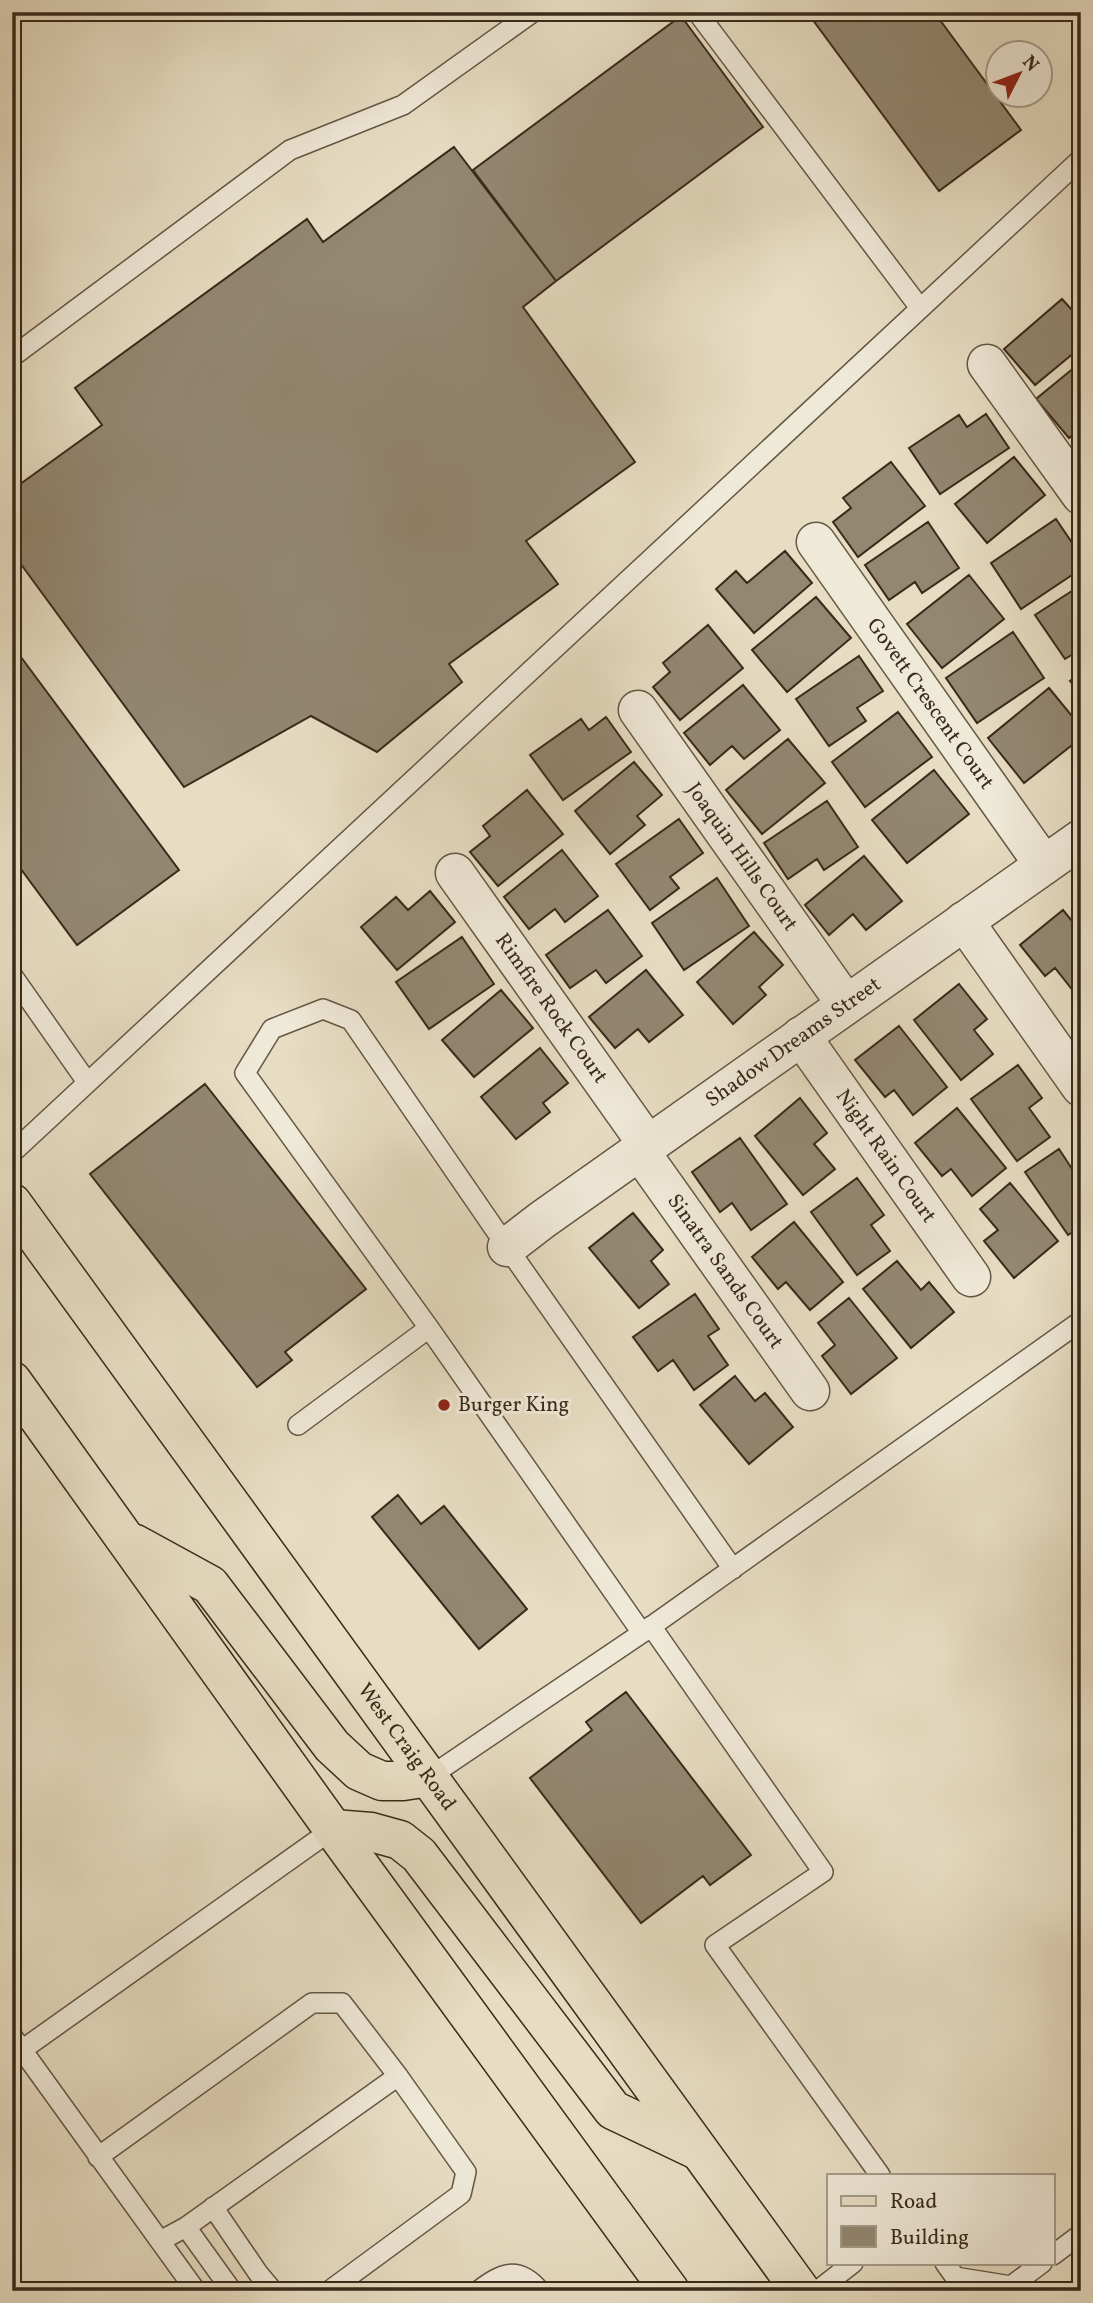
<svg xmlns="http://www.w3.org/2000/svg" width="1093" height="2303" viewBox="0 0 1093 2303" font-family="Vollkorn,serif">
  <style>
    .building { fill: #938772; stroke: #392a1b; stroke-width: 2 }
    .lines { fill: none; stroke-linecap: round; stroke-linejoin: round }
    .lane-casing { stroke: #645745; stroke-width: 22 }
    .street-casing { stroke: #645745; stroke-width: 41 }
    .primary-casing { stroke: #392a1b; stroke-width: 41 }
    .lane { stroke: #efe9d8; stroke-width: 19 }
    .street { stroke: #efe9d8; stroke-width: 38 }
    .primary { stroke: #e7ddc3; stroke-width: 38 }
    .poi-dot { fill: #8f2418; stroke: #efe9d8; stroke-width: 2.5 }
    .labels { text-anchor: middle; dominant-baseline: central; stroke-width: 6; stroke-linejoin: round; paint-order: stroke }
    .street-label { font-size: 21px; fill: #392a1b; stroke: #efe9d8 }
    .poi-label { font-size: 21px; fill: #392a1b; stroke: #efe9d8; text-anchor: start }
  </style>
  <rect width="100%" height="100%" fill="#e7ddc3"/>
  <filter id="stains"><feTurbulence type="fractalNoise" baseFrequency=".00286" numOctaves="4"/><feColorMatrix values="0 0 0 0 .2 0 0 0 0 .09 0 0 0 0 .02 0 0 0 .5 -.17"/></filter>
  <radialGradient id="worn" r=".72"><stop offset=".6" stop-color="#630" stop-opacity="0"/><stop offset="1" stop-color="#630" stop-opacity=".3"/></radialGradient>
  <path class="building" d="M 807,12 L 934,12 L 1021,130 L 939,191 Z
    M 681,16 L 763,127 L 556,281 L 473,170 Z
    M 454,147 L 556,281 L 523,307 L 635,462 L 526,541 L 558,584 L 449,664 L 462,682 L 377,752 L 311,716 L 184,787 L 12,552 L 12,490 L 102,425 L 75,388 L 307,219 L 323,242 Z
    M 1062,299 L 1081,320 L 1081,347 L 1035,385 L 1004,349 Z
    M 1081,362 L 1081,428 L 1069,438 L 1036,399 Z
    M 986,414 L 1009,448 L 940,494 L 909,448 L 959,415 L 967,427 Z
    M 1014,457 L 1045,495 L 987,543 L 955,504 Z
    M 891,462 L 925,506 L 858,557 L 833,522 L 851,508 L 843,498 Z
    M 1056,519 L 1081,556 L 1081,569 L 1021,609 L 991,563 Z
    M 928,522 L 959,568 L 922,593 L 915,582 L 889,600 L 865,565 Z
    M 785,551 L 812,583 L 754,633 L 716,589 L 736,571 L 747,583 Z
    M 969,575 L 1004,619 L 942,668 L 907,624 Z
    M 1081,585 L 1081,649 L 1065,659 L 1035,615 Z
    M 816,597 L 851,638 L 787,692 L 752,650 Z
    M 708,625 L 743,668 L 680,720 L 653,687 L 670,672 L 663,663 Z
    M 1013,632 L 1044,678 L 977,723 L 946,678 Z
    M 12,645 L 179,870 L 77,945 L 12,857 Z
    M 859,656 L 883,691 L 857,708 L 866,721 L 829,746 L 796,699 Z
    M 1081,672 L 1081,694 L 1070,681 Z
    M 743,685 L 780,730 L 744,759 L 732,746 L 710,765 L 684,733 Z
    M 1049,688 L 1081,727 L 1081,738 L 1024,783 L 988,738 Z
    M 898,712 L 932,757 L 865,807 L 832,762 Z
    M 606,717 L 631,752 L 563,800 L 530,755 L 581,719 L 589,730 Z
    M 788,739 L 825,783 L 762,834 L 726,790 Z
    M 634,762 L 662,795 L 637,816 L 645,825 L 610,854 L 575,811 Z
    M 934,770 L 969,814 L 907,863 L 872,820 Z
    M 527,790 L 563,834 L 498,886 L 470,852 L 490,836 L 483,826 Z
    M 827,801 L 858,847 L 824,870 L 817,859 L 788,879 L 764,843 Z
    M 679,819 L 703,853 L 670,877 L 679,888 L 650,910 L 616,864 Z
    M 562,850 L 598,896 L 565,922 L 555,909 L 529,929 L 504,897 Z
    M 864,856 L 902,901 L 866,930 L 853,914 L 829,935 L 805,905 Z
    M 717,878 L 749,926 L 684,970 L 652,923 Z
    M 430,891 L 455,922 L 397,970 L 361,927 L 396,897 L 408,910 Z
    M 608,910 L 642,956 L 606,983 L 596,970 L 570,988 L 546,955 Z
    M 1063,910 L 1081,932 L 1081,995 L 1078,997 L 1055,968 L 1045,976 L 1020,945 Z
    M 754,932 L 783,965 L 759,987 L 766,995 L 733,1024 L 697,982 Z
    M 462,937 L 494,984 L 429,1029 L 396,982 Z
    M 646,970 L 683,1015 L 649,1042 L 638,1029 L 615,1048 L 589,1017 Z
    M 959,984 L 987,1019 L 974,1030 L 993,1054 L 961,1080 L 914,1020 Z
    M 501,990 L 533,1028 L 474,1077 L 442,1040 Z
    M 899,1026 L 947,1087 L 913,1115 L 894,1090 L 885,1097 L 855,1060 Z
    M 540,1048 L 568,1083 L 543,1103 L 550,1112 L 516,1139 L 481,1097 Z
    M 1018,1065 L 1042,1098 L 1029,1108 L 1050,1137 L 1017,1161 L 971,1099 Z
    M 205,1084 L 366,1289 L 285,1352 L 292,1360 L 257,1387 L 90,1174 Z
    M 800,1098 L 827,1133 L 814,1144 L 835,1169 L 803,1195 L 755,1136 Z
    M 957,1108 L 1006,1168 L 972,1196 L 951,1169 L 942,1176 L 915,1143 Z
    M 740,1138 L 787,1204 L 751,1230 L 732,1203 L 720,1212 L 692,1172 Z
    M 1059,1149 L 1076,1175 L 1081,1172 L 1081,1227 L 1068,1235 L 1025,1172 Z
    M 857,1178 L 884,1215 L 871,1225 L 890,1251 L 857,1275 L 811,1212 Z
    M 1010,1183 L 1058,1241 L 1014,1278 L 984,1241 L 998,1230 L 980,1209 Z
    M 633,1213 L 663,1250 L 651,1261 L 669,1284 L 639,1308 L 589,1248 Z
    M 794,1222 L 843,1282 L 810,1310 L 786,1282 L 778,1289 L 752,1257 Z
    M 897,1261 L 921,1290 L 929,1282 L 954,1312 L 911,1348 L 863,1289 Z
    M 695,1294 L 719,1329 L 708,1336 L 728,1365 L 694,1390 L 673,1360 L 658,1371 L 633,1337 Z
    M 849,1298 L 897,1358 L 851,1394 L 822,1356 L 835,1345 L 818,1323 Z
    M 735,1376 L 755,1401 L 765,1393 L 793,1427 L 749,1464 L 700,1405 Z
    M 398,1495 L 421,1524 L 444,1506 L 527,1609 L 479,1649 L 372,1517 Z
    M 626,1692 L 751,1855 L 710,1885 L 703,1876 L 641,1923 L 530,1778 L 592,1730 L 586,1722 Z"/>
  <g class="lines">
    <defs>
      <path id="lane" d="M 697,12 L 920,308
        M 12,357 L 290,150 L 403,105 L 533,12
        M 12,975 L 87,1082
        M 12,1153 L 1081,159
        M 298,1425 L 429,1328
        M 651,1626 L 823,1872 L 715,1945 L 880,2175
        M 642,1633 L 429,1328 L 245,1073 L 272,1029 L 323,1009 L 351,1020 L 507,1247 L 733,1569
        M 429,1777 L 642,1633 L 1081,1321
        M 12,2036 L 196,2291
        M 12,2057 L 333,1829
        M 98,2157 L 312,2003 L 342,2003 L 398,2076 L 466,2172 L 461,2194 L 329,2291
        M 213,2207 L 258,2273 L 273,2291
        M 186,2227 L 232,2291
        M 160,2241 L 186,2227 L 398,2076
        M 1053,2255 L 1081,2234
        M 945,2263 L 955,2277 L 1011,2286 L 1042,2263
        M 478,2291 C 502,2273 518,2265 540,2291
        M 817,2291 L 853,2263"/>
      <g id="street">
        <path d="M 987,364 L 1081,495"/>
        <path id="s1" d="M 816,542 L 1044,865"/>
        <path id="s2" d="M 638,710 L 846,1004"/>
        <path id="s3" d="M 455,873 L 648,1145"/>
        <path d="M 964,921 L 1081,1087"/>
        <path id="s4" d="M 801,1036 L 971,1277"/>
        <path id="s5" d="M 639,1150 L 810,1391"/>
        <path id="s6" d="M 507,1247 L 542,1220 L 1081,839"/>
      </g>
      <g id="primary">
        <path id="s7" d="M 12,1203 L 801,2291"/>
        <path d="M 12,1381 L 333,1829 L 670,2291"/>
        <path d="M 135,1544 L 210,1585 L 332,1746 L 359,1771 L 382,1781 L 403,1781 L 429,1777"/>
        <path d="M 333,1829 L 371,1832 L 400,1840 L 419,1855 L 613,2110 L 695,2149"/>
      </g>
    </defs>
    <use href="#lane" class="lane-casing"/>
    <use href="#street" class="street-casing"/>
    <use href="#primary" class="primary-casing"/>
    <use href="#lane" class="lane"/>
    <use href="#street" class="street"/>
    <use href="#primary" class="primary"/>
  </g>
  <circle class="poi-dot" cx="444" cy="1405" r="7"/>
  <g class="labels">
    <g class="street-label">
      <text stroke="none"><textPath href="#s1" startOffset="198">Govett Crescent Court</textPath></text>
      <text stroke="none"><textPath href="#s2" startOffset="180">Joaquin Hills Court</textPath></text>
      <text stroke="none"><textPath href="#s3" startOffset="166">Rimfire Rock Court</textPath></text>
      <text stroke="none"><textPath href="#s6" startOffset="352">Shadow Dreams Street</textPath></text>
      <text stroke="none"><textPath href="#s4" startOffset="147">Night Rain Court</textPath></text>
      <text stroke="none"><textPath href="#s5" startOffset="149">Sinatra Sands Court</textPath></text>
      <text stroke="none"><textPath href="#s7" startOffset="672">West Craig Road</textPath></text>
    </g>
    <g class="poi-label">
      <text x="458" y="1405">Burger King</text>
    </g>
  </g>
  <rect width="1093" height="2303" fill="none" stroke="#e7ddc3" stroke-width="42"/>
  <rect x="14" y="14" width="1065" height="2275" fill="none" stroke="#392a1b" stroke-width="3.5"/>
  <rect x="21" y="21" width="1051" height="2261" fill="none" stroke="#392a1b" stroke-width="2"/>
  <rect x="827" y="2174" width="228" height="91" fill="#efe9d8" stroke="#a69d8c" stroke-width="2"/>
  <rect x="841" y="2196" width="35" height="10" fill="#e7ddc3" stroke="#a69d8c" stroke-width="2"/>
  <text x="890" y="2208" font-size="21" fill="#392a1b">Road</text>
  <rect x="841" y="2226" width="35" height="21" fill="#938772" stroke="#a69d8c" stroke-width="2"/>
  <text x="890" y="2244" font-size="21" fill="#392a1b">Building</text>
  <g transform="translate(1019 74) rotate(48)"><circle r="33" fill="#efe9d8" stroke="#a69d8c" stroke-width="2"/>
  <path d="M0-5L12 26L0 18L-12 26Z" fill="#8f2418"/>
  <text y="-10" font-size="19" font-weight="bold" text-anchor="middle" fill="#392a1b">N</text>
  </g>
  <rect width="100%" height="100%" filter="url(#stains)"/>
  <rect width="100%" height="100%" fill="url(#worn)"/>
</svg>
